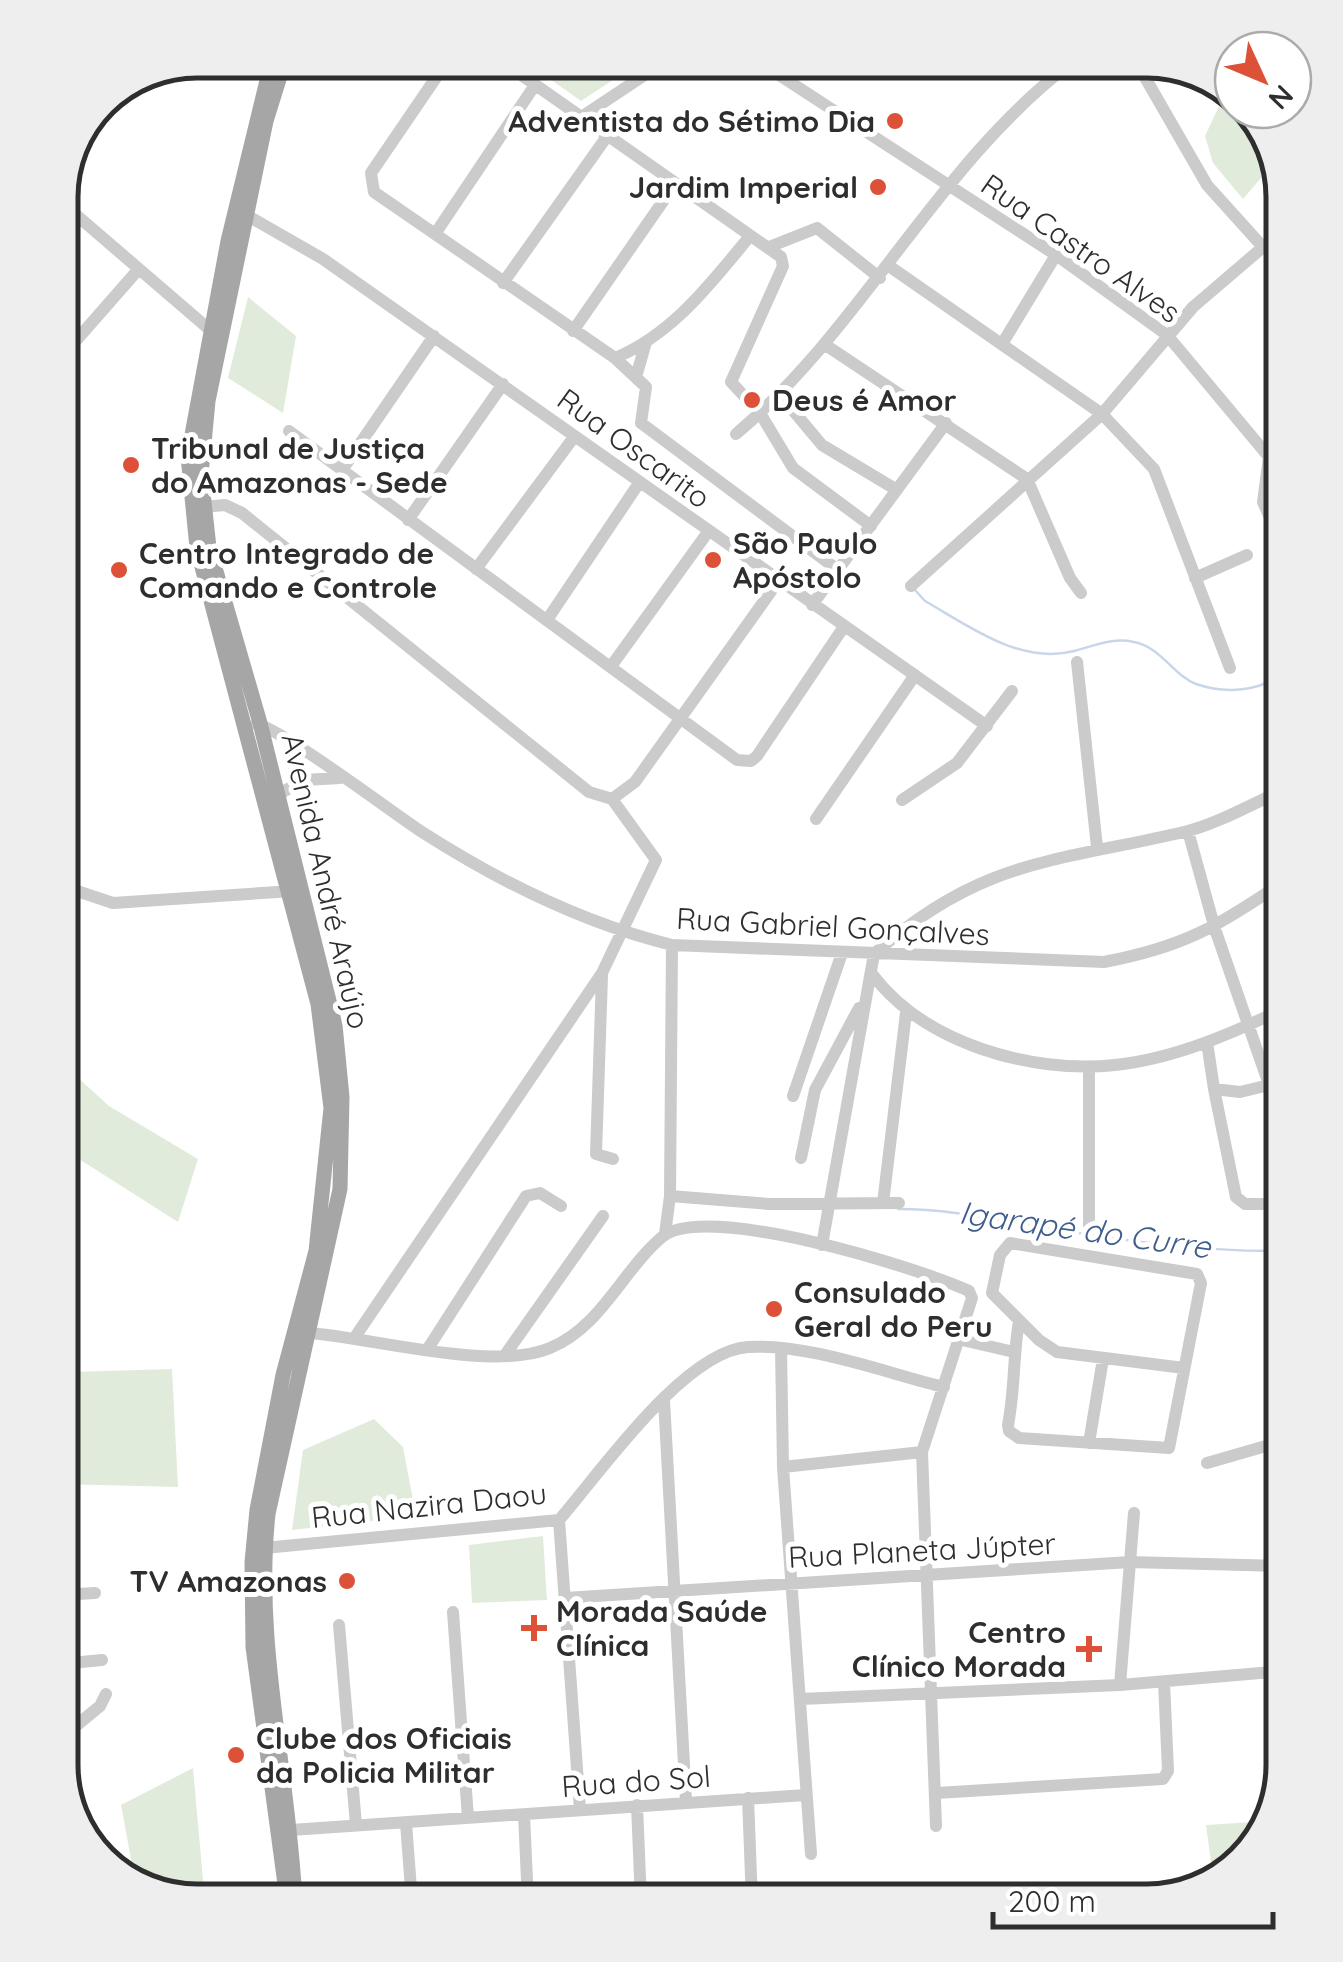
<svg xmlns="http://www.w3.org/2000/svg" width="1343" height="1962" viewBox="0 0 1343 1962" font-family="Quicksand,sans-serif">
  <style>
    .green { fill: #e1ebdc }
    .lines { fill: none; stroke-linecap: round; stroke-linejoin: round }
    .stream { stroke: #c9d6ea; stroke-width: 2.5 }
    .minor { stroke: #cbcbcb; stroke-width: 12 }
    .major { stroke: #a6a6a6; stroke-width: 15 }
    .poi-dot { fill: #dd5138; stroke: #fff; stroke-width: 4 }
    .labels { text-anchor: middle; dominant-baseline: central; stroke-width: 10; stroke-linejoin: round; paint-order: stroke }
    .poi-label { font-size: 30px; font-weight: bold; fill: #2e2e2e; stroke: #fff; text-anchor: start }
    .street-label { font-size: 30px; fill: #2e2e2e; stroke: #fff }
    .water-label { font-size: 32px; font-style: italic; fill: #405e8c; stroke: #fff }
    .rim { fill: none; stroke: #2e2e2e; stroke-width: 5 }
  </style>
  <rect width="100%" height="100%" fill="#fff"/>
  <path class="green" d="M 523,60 L 643,60 L 581,101 Z
    M 1233,100 L 1233,110 L 1247,110 L 1265,129 L 1274,163 L 1243,199 L 1213,163 L 1205,136 L 1221,102 Z
    M 248,297 L 296,336 L 283,413 L 228,378 Z
    M 76,1076 L 109,1106 L 198,1159 L 178,1222 L 60,1147 L 60,1084 Z
    M 172,1369 L 178,1487 L 60,1484 L 60,1420 L 72,1372 Z
    M 374,1419 L 403,1447 L 416,1516 L 292,1530 L 303,1450 Z
    M 543,1536 L 547,1600 L 472,1603 L 469,1545 Z
    M 193,1768 L 205,1902 L 188,1902 L 136,1886 L 121,1805 Z
    M 1268,1821 L 1264,1834 L 1214,1884 L 1206,1825 Z"/>
  <g class="lines">
    <path class="stream" d="M 915,590 L 925,601 C 969,626 1020,665 1074,651 C 1094,646 1112,637 1134,642 C 1161,647 1173,675 1196,684 C 1225,694 1261,692 1283,672
      M 898,1209 C 946,1209 989,1218 1036,1226 C 1117,1240 1202,1252 1283,1251"/>
    <path class="minor" d="M 448,60 L 371,173 L 374,192 L 615,358 L 646,387 L 641,423 L 838,570
      M 500,60 L 781,257 L 783,266 L 731,382 L 760,413 L 793,468 L 871,526
      M 756,60 L 1056,255 L 1167,335 L 1269,457 L 1263,502 L 1283,547
      M 1135,60 L 1207,185 L 1262,246
      M 1142,73 L 1163,63
      M 583,116 L 667,60
      M 60,201 L 210,330
      M 248,216 L 323,259 L 987,726
      M 435,234 L 535,85
      M 60,244 L 79,219
      M 769,247 L 817,228 L 880,278
      M 889,266 L 1102,414 L 1154,469 L 1230,668
      M 503,283 L 608,135
      M 573,331 L 675,184
      M 73,344 L 137,271
      M 1002,344 L 1056,255
      M 827,346 L 1027,479 L 1070,578 L 1081,593
      M 615,358 C 673,334 711,283 750,236
      M 636,377 L 646,342
      M 780,395 L 822,445 L 897,490
      M 289,431 L 737,760 L 751,761 L 757,756 L 843,628
      M 736,434 C 866,324 938,162 1075,60
      M 342,470 L 434,336
      M 203,507 L 225,505 L 242,513 L 589,792 L 612,799
      M 408,520 L 503,384
      M 476,569 L 574,437
      M 1195,578 L 1247,555
      M 911,586 L 1102,414 L 1193,307 L 1283,230
      M 812,605 L 946,423
      M 547,620 L 639,483
      M 1077,662 L 1097,847
      M 612,665 L 708,532
      M 256,724 C 279,727 393,813 422,832 C 500,882 582,923 672,945 L 1104,962 C 1183,947 1217,927 1283,882
      M 290,742 L 297,784
      M 270,799 L 304,780 L 340,778
      M 612,799 L 635,782 L 779,580
      M 902,800 L 957,763 L 1012,691
      M 816,819 L 915,675
      M 1188,831 L 1215,929 L 1283,1125
      M 60,876 L 77,891 L 113,903 L 293,891
      M 874,954 C 981,859 1055,862 1184,832 C 1217,824 1252,804 1283,790
      M 872,974 C 924,1043 1030,1074 1115,1065 C 1173,1059 1231,1034 1283,1009
      M 602,976 L 596,1154 L 613,1159
      M 1207,1042 L 1214,1089
      M 1269,1085 L 1240,1092 L 1214,1089 L 1236,1197 L 1245,1204 L 1273,1204
      M 793,1096 L 842,953
      M 801,1158 L 815,1090 L 859,1008
      M 670,1196 L 769,1204 L 899,1203
      M 883,1203 L 906,1013
      M 1089,1225 L 1089,1067
      M 665,1234 L 670,1196 L 672,945
      M 822,1245 L 874,954
      M 1019,1321 C 1013,1356 1015,1389 1008,1425 L 1009,1431 L 1019,1438 L 1169,1448 L 1201,1283 L 1197,1274 L 1010,1243 L 1000,1255 L 992,1293 L 1039,1340 L 1057,1352 L 1184,1368
      M 310,1333 C 372,1338 494,1372 550,1348 C 601,1327 622,1271 662,1237 C 705,1201 919,1268 969,1291 L 972,1298 L 922,1452 L 936,1826
      M 355,1337 L 602,973 L 656,860 L 612,799
      M 958,1339 L 1014,1352
      M 781,1348 L 783,1467 L 811,1854
      M 427,1350 L 526,1196 L 540,1193 L 561,1206
      M 505,1355 L 603,1216
      M 664,1400 L 686,1801
      M 1089,1443 L 1103,1359
      M 1207,1463 L 1283,1441
      M 783,1467 L 922,1452
      M 559,1520 L 580,1810
      M 264,1548 L 559,1520 C 600,1473 684,1351 748,1347 C 807,1343 886,1373 944,1387
      M 60,1595 L 95,1593
      M 565,1598 L 1130,1562 L 1283,1566
      M 453,1612 L 468,1818
      M 339,1625 L 356,1825
      M 60,1664 L 102,1660
      M 1120,1685 L 1134,1513
      M 801,1699 L 1120,1685 L 1283,1671
      M 60,1739 L 100,1706 L 106,1694
      M 937,1793 L 1163,1779 L 1168,1771 L 1164,1682
      M 748,1798 L 752,1902
      M 637,1805 L 641,1902
      M 524,1815 L 528,1902
      M 406,1823 L 412,1902
      M 291,1830 L 805,1795"/>
    <path class="major" d="M 272,60 L 228,241 L 188,456 L 197,548 L 318,1004 L 331,1108 L 316,1251 L 283,1375 L 257,1510 L 252,1562 L 253,1647 L 285,1884
      M 285,60 L 266,121 L 208,401 L 201,475 L 209,547 L 260,723 L 335,1025 L 342,1097 L 340,1189 L 268,1514 C 254,1645 289,1772 295,1902"/>
  </g>
  <g class="poi-dot">
    <circle cx="895" cy="121" r="10"/>
    <circle cx="878" cy="187" r="10"/>
    <circle cx="752" cy="400" r="10"/>
    <circle cx="131" cy="465" r="10"/>
    <circle cx="713" cy="560" r="10"/>
    <circle cx="119" cy="570" r="10"/>
    <circle cx="774" cy="1309" r="10"/>
    <circle cx="347" cy="1581" r="10"/>
    <path d="M529 1613h10v10h10v10h-10v10h-10v-10h-10v-10h10z"/>
    <path d="M1084 1634h10v10h10v10h-10v10h-10v-10h-10v-10h10z"/>
    <circle cx="236" cy="1755" r="10"/>
  </g>
  <g class="labels">
    <g class="poi-label">
      <text x="875" y="121" text-anchor="end">Adventista do Sétimo Dia</text>
      <text x="858" y="187" text-anchor="end">Jardim Imperial</text>
      <text x="772" y="400">Deus é Amor</text>
      <text x="151" y="448">Tribunal de Justiça<tspan x="151" dy="34">do Amazonas - Sede</tspan></text>
      <text x="733" y="543">São Paulo<tspan x="733" dy="34">Apóstolo</tspan></text>
      <text x="139" y="553">Centro Integrado de<tspan x="139" dy="34">Comando e Controle</tspan></text>
      <text x="794" y="1292">Consulado<tspan x="794" dy="34">Geral do Peru</tspan></text>
      <text x="327" y="1581" text-anchor="end">TV Amazonas</text>
      <text x="556" y="1611">Morada Saúde<tspan x="556" dy="34">Clínica</tspan></text>
      <text x="1066" y="1632" text-anchor="end">Centro<tspan x="1066" dy="34">Clínico Morada</tspan></text>
      <text x="256" y="1738">Clube dos Oficiais<tspan x="256" dy="34">da Policia Militar</tspan></text>
    </g>
    <g class="street-label">
      <text transform="translate(1081 248) rotate(35)">Rua Castro Alves</text>
      <text transform="translate(634 448) rotate(36)">Rua Oscarito</text>
      <text transform="translate(326 881) rotate(77)">Avenida André Araújo</text>
      <text transform="translate(833 926) rotate(3)">Rua Gabriel Gonçalves</text>
      <text transform="translate(429 1505) rotate(-6)">Rua Nazira Daou</text>
      <text transform="translate(922 1550) rotate(-3)">Rua Planeta Júpter</text>
      <text transform="translate(636 1781) rotate(-4)">Rua do Sol</text>
    </g>
    <g class="water-label">
      <text transform="translate(1085 1229) rotate(8)">Igarapé do Curre</text>
    </g>
  </g>
  <path d="M0 0H1343V1962H0ZM197 78H1147A119 119 0 0 1 1266 197V1765A119 119 0 0 1 1147 1884H197A119 119 0 0 1 78 1765V197A119 119 0 0 1 197 78Z" fill="#eee" fill-rule="evenodd"/>
  <path class="rim" d="M197 78H1147A119 119 0 0 1 1266 197V1765A119 119 0 0 1 1147 1884H197A119 119 0 0 1 78 1765V197A119 119 0 0 1 197 78Z"/>
  <g transform="translate(1263 80) rotate(134)"><circle r="48" fill="#ffffff" stroke="#ababab" stroke-width="2.5"/>
  <path d="M0-8L18 38L0 25L-18 38Z" fill="#dd5138"/>
  <text y="-15" font-size="28" font-weight="bold" text-anchor="middle" fill="#2e2e2e">N</text>
  </g>
  <path d="M993 1912v15h280v-15" fill="none" stroke="#2e2e2e" stroke-width="5"/>
  <text x="1008" y="1912" font-size="30" fill="#2e2e2e" stroke="#ffffff" stroke-width="8" paint-order="stroke">200 m</text>
</svg>
